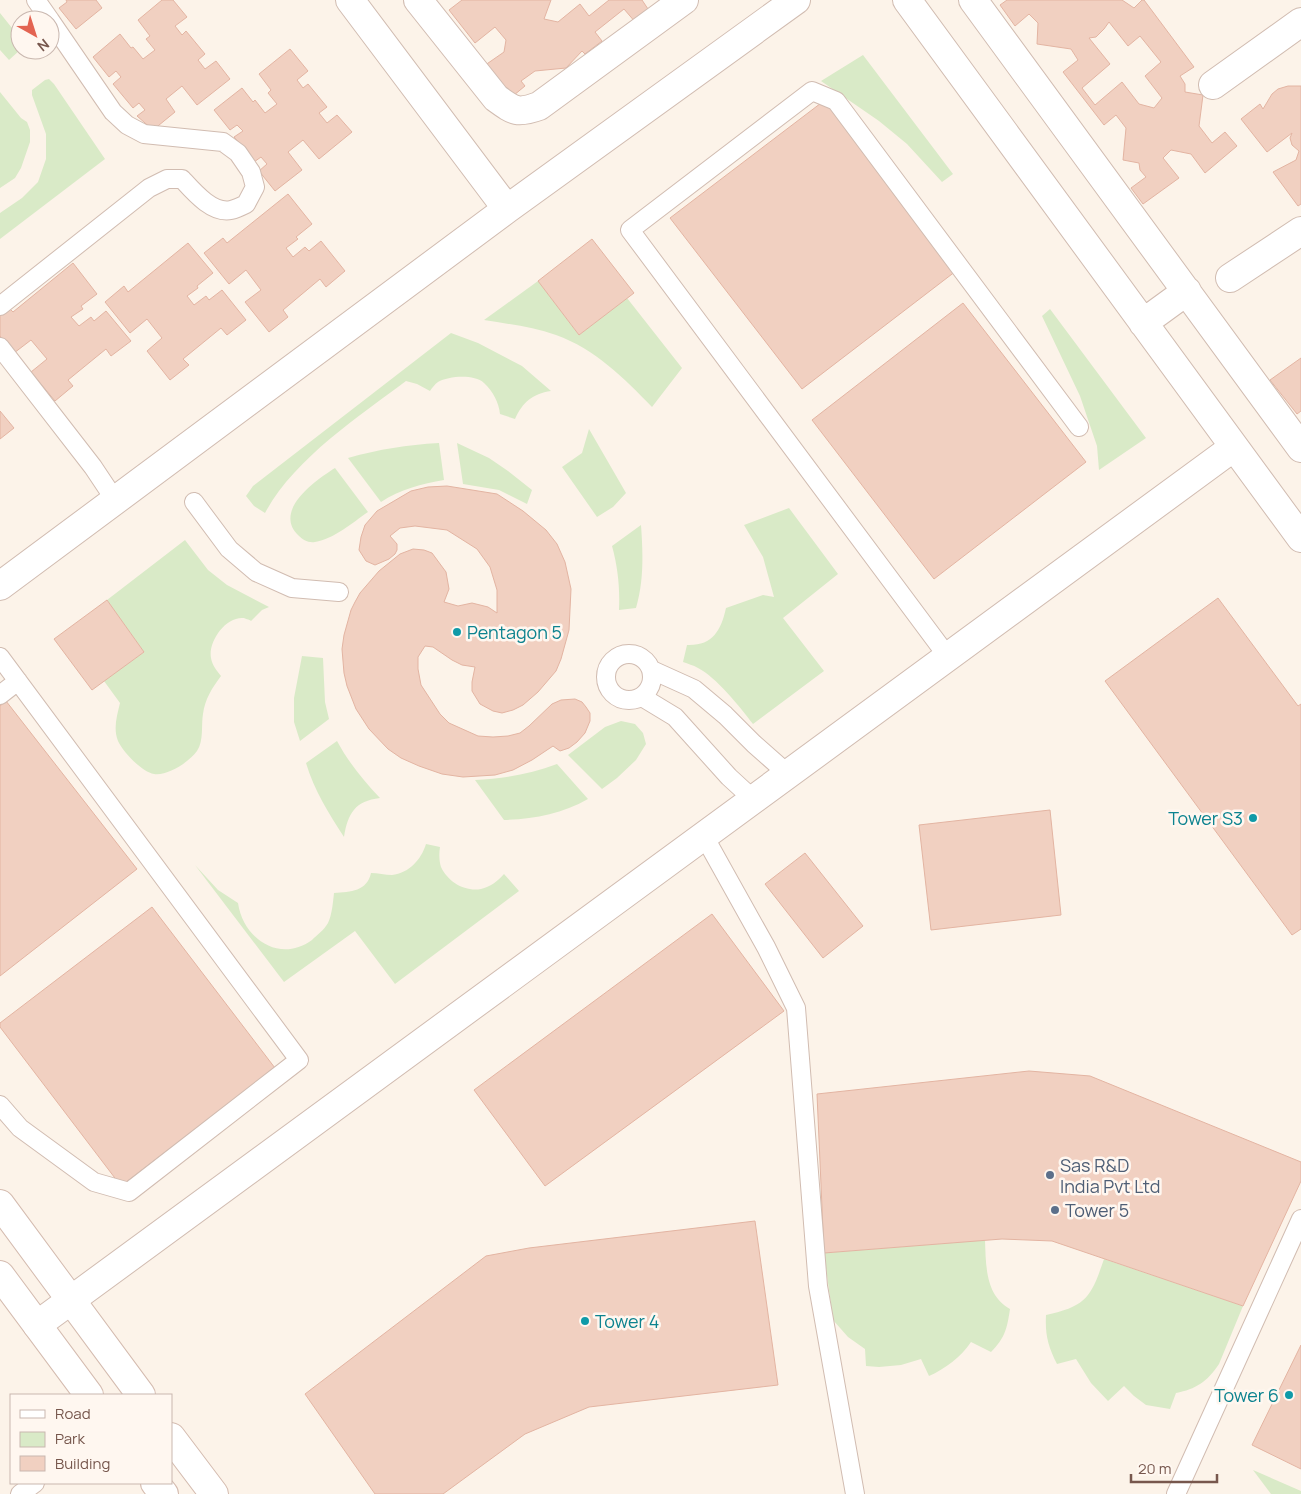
<svg xmlns="http://www.w3.org/2000/svg" width="1301" height="1494" viewBox="0 0 1301 1494" font-family="Manrope,sans-serif">
  <style>
    .green { fill: #d9eac7 }
    .building { fill: #f1d0c1; stroke: #e3b4a2; fill-rule: evenodd }
    .lines { fill: none; stroke-linecap: round; stroke-linejoin: round }
    .lane-casing { stroke: #d1bcb1; stroke-width: 20 }
    .street-casing { stroke: #d1bcb1; stroke-width: 30 }
    .secondary-casing { stroke: #d4bbaf; stroke-width: 30 }
    .lane { stroke: #fff; stroke-width: 18 }
    .street { stroke: #fff; stroke-width: 28 }
    .secondary { stroke: #fff; stroke-width: 28 }
    .culture-dot { fill: #0f9aa8; stroke: #fff7f0; stroke-width: 2 }
    .service-dot { fill: #5c6f8a; stroke: #fff7f0; stroke-width: 2 }
    .labels { text-anchor: middle; dominant-baseline: central; stroke-width: 5; stroke-linejoin: round; paint-order: stroke }
    .culture-label { font-size: 18px; fill: #0d838f; stroke: #fff7f0; text-anchor: start }
    .service-label { font-size: 18px; fill: #4e5e75; stroke: #fff7f0; text-anchor: start }
  </style>
  <rect width="100%" height="100%" fill="#fcf3e9"/>
  <path class="green" d="M 0,13 L 20,38 L 20,50 L 9,60 L 0,50 Z
    M 863,55 L 953,174 L 942,182 L 907,144 L 879,121 L 821,81 Z
    M 49,79 L 54,84 L 105,159 L 0,239 L 0,213 L 22,198 L 38,182 L 46,159 L 46,134 L 32,95 L 32,90 L 45,80 Z
    M 0,92 L 21,118 L 27,122 L 30,130 L 30,142 L 21,168 L 15,178 L 0,188 Z
    M 538,281 L 579,335 L 627,298 L 682,368 L 652,407 C 624,378 595,349 556,335 C 533,327 508,324 484,320 Z
    M 1050,309 L 1146,438 L 1099,470 L 1097,446 L 1080,396 L 1042,316 Z
    M 451,333 L 478,343 L 522,366 L 551,391 C 532,394 523,402 515,419 L 500,414 C 499,403 493,391 484,383 C 474,374 449,376 438,382 C 435,384 432,388 430,391 L 417,384 L 406,381 C 358,417 294,459 265,513 L 254,506 L 246,496 L 253,486 Z
    M 589,429 L 626,493 L 613,507 L 597,517 L 562,467 L 582,453 Z
    M 439,443 L 444,480 C 422,484 400,489 381,502 L 348,458 C 380,449 406,445 439,443 Z
    M 457,443 L 489,458 L 508,471 L 532,490 L 527,504 L 499,490 L 463,484 Z
    M 335,468 L 368,512 C 352,523 334,539 315,542 C 308,543 303,540 298,535 C 273,510 316,480 335,468 Z
    M 789,508 L 838,574 L 783,618 L 824,671 L 753,724 C 740,707 716,677 698,668 C 693,665 688,664 683,662 L 687,645 C 712,646 721,631 726,608 L 763,595 L 774,597 L 763,557 L 744,525 Z
    M 641,525 C 643,553 644,581 636,608 L 619,610 C 620,588 618,568 612,546 Z
    M 185,540 L 208,570 L 227,585 L 269,607 L 262,610 L 251,621 C 250,620 244,618 243,618 C 225,617 208,642 211,658 C 212,665 217,671 221,676 C 212,688 205,699 203,714 C 201,725 204,741 197,751 C 189,762 168,776 154,774 C 142,772 123,752 118,741 C 113,728 117,716 120,703 L 104,681 L 144,652 L 107,600 Z
    M 302,656 L 323,658 L 325,702 L 329,719 L 300,741 L 294,722 L 294,698 Z
    M 621,721 L 635,724 L 643,733 L 646,744 L 636,760 L 617,778 L 602,789 L 568,755 L 605,727 Z
    M 337,741 C 349,763 363,780 380,798 C 355,801 348,813 344,837 C 329,814 314,790 306,763 Z
    M 557,764 L 588,799 C 562,814 534,819 504,820 L 475,780 C 503,779 530,774 557,764 Z
    M 426,844 L 440,847 C 439,853 439,861 441,867 C 448,882 465,892 481,889 C 490,887 498,881 504,874 L 519,891 L 395,984 L 355,931 L 284,982 L 195,865 L 218,890 L 238,903 C 243,938 279,964 312,940 C 317,935 324,930 328,923 C 332,915 333,902 334,893 C 351,892 367,891 371,873 C 378,873 385,875 392,875 C 409,873 421,860 426,844 Z
    M 985,1240 C 986,1265 985,1295 1010,1309 C 1007,1329 1005,1338 991,1352 L 971,1342 C 961,1357 945,1369 929,1376 L 921,1359 L 901,1365 L 879,1367 L 866,1366 L 865,1349 L 848,1337 L 833,1320 L 824,1253 Z
    M 1104,1259 L 1243,1306 L 1219,1364 C 1207,1382 1196,1389 1176,1393 L 1170,1409 L 1146,1405 L 1134,1396 L 1124,1386 L 1108,1401 L 1091,1383 L 1076,1359 L 1057,1364 C 1048,1346 1045,1335 1046,1315 C 1087,1306 1091,1297 1104,1259 Z
    M 1253,1470 L 1301,1491 L 1301,1494 L 1271,1494 Z"/>
  <path class="building" d="M 66,0 L 96,0 L 102,8 L 76,29 L 59,8 L 67,2 Z
    M 162,0 L 173,0 L 187,17 L 175,26 L 182,35 L 186,31 L 205,54 L 198,60 L 205,69 L 216,61 L 230,79 L 197,105 L 182,86 L 166,99 L 175,112 L 153,130 L 137,116 L 145,110 L 139,103 L 133,108 L 113,84 L 121,77 L 116,71 L 109,77 L 93,57 L 120,34 L 131,48 L 133,47 L 143,59 L 155,50 L 146,39 L 150,36 L 138,20 Z
    M 462,0 L 551,0 L 544,19 L 558,22 L 580,4 L 589,16 L 609,0 L 642,0 L 650,12 L 636,23 L 624,9 L 595,32 L 602,41 L 585,54 L 582,51 L 566,68 L 535,71 L 521,81 L 525,86 L 508,100 L 481,68 L 504,52 L 506,40 L 495,27 L 475,43 L 449,10 Z
    M 1007,0 L 1122,0 L 1134,8 L 1142,0 L 1144,0 L 1194,67 L 1180,76 L 1185,84 L 1185,92 L 1203,95 L 1199,126 L 1212,143 L 1225,132 L 1237,146 L 1205,173 L 1191,154 L 1171,150 L 1163,158 L 1179,178 L 1143,204 L 1131,188 L 1146,177 L 1140,170 L 1139,163 L 1123,160 L 1126,128 L 1116,115 L 1104,125 L 1063,72 L 1078,60 L 1071,49 L 1037,44 L 1038,23 L 1029,14 L 1015,26 L 1000,5 ZM 1109,22 L 1128,46 L 1140,36 L 1161,62 L 1145,76 L 1162,98 L 1154,108 L 1139,104 L 1122,82 L 1095,105 L 1082,88 L 1110,64 L 1089,38 L 1096,37 L 1104,29 Z
    M 290,49 L 308,71 L 297,80 L 303,88 L 308,84 L 327,107 L 319,113 L 327,123 L 337,115 L 352,132 L 319,159 L 303,140 L 288,152 L 302,170 L 275,191 L 259,171 L 267,164 L 261,157 L 254,162 L 244,148 L 234,137 L 243,131 L 237,125 L 230,130 L 214,110 L 242,88 L 253,102 L 255,100 L 265,113 L 277,104 L 268,93 L 271,90 L 259,74 Z
    M 1288,86 L 1301,86 L 1301,204 L 1298,206 L 1273,172 L 1296,160 L 1299,151 L 1292,145 L 1290,138 L 1292,133 L 1267,152 L 1241,119 L 1260,104 L 1263,109 L 1272,94 L 1278,89 Z
    M 825,100 L 956,271 L 802,389 L 670,218 Z
    M 288,194 L 312,224 L 296,237 L 298,239 L 286,248 L 293,257 L 305,247 L 309,251 L 321,241 L 345,271 L 326,287 L 320,279 L 283,310 L 288,317 L 269,332 L 245,302 L 261,290 L 246,270 L 229,284 L 204,253 L 223,238 L 227,243 Z
    M 592,239 L 634,293 L 579,335 L 538,281 Z
    M 188,243 L 213,273 L 197,286 L 198,288 L 187,296 L 194,305 L 206,296 L 209,300 L 222,290 L 246,320 L 227,335 L 221,328 L 183,359 L 189,365 L 170,380 L 147,351 L 162,338 L 147,319 L 130,333 L 105,302 L 124,286 L 128,292 Z
    M 73,263 L 97,294 L 81,306 L 83,309 L 71,317 L 79,326 L 91,317 L 94,321 L 106,311 L 131,341 L 111,356 L 106,349 L 68,380 L 73,386 L 55,401 L 31,372 L 47,359 L 31,340 L 14,353 L 0,336 L 0,314 L 8,307 L 13,312 Z
    M 963,303 L 1086,462 L 934,579 L 812,420 Z
    M 1301,358 L 1301,411 L 1297,414 L 1270,380 Z
    M 0,411 L 14,428 L 0,439 Z
    M 447,486 L 497,494 L 523,511 L 546,530 L 557,544 L 565,562 L 571,589 L 569,630 L 561,659 L 556,671 L 538,692 L 523,705 L 513,710 L 502,713 L 493,711 L 480,704 L 472,691 L 472,682 L 475,667 L 462,665 L 452,660 L 433,647 L 425,646 L 418,657 L 418,669 L 421,685 L 440,714 L 449,723 L 478,736 L 493,737 L 508,736 L 520,733 L 529,726 L 552,704 L 561,700 L 575,699 L 582,702 L 586,707 L 590,713 L 590,721 L 585,733 L 577,742 L 569,748 L 560,751 L 553,746 L 532,760 L 513,770 L 495,775 L 463,777 L 442,774 L 419,766 L 401,758 L 388,749 L 369,729 L 356,709 L 347,686 L 344,673 L 342,649 L 344,635 L 351,610 L 355,602 L 360,593 L 379,571 L 400,554 L 413,549 L 424,550 L 432,553 L 446,572 L 449,589 L 444,602 L 458,606 L 472,603 L 488,607 L 497,613 L 497,590 L 490,567 L 477,549 L 447,530 L 415,526 L 400,528 L 390,536 L 397,544 L 397,550 L 395,554 L 389,559 L 375,565 L 366,561 L 359,550 L 361,537 L 365,525 L 377,511 L 411,491 L 428,487 Z
    M 1218,598 L 1298,706 L 1301,704 L 1301,929 L 1292,935 L 1105,681 Z
    M 107,600 L 144,652 L 92,690 L 54,639 Z
    M 6,701 L 137,869 L 0,976 L 0,706 Z
    M 1050,810 L 1061,915 L 931,930 L 919,825 Z
    M 805,853 L 863,926 L 823,958 L 765,884 Z
    M 152,907 L 275,1068 L 121,1186 L 0,1027 L 0,1023 Z
    M 712,914 L 784,1011 L 545,1186 L 474,1090 Z
    M 1029,1071 L 1090,1076 L 1301,1162 L 1301,1181 L 1243,1306 L 1052,1241 L 1002,1239 L 824,1253 L 817,1094 Z
    M 755,1221 L 778,1385 L 589,1407 L 525,1434 L 443,1494 L 375,1494 L 305,1394 L 486,1256 L 529,1248 Z
    M 1301,1345 L 1301,1469 L 1252,1445 Z"/>
  <g class="lines">
    <defs>
      <path id="lane" d="M 36,0 L 50,20
        M 0,306 L 149,188 L 167,179 L 182,179 C 193,191 212,214 231,210 C 236,209 242,206 246,204 L 255,187 L 251,172 L 238,153 L 223,142 L 144,134 L 127,125 L 113,112 L 50,20
        M 0,347 L 93,467 L 115,500
        M 194,502 L 229,549 L 256,572 L 292,588 L 339,592
        M606 677a23 23 0 1 1 46 0a23 23 0 1 1-46 0Z
        M 0,657 L 299,1060 L 129,1192 L 94,1182 L 20,1128 L 0,1105
        M 948,657 L 630,230 L 812,91 L 836,101 L 1079,427
        M 652,670 L 694,689 L 725,715 L 754,744 L 788,774
        M 0,695 L 18,681
        M 642,697 L 675,717 L 729,777 L 753,799
        M 704,836 L 766,947 L 796,1008 L 818,1286 L 855,1494
        M 20,1494 L 35,1483
        M 1176,1494 L 1301,1219"/>
      <path id="street" d="M 350,0 L 507,209
        M 418,0 L 496,98 C 514,111 517,114 539,106 L 684,0
        M 907,0 L 1301,538
        M 973,0 L 1301,448
        M 1213,85 L 1301,22
        M 1230,278 L 1301,231
        M 1143,323 L 1187,291
        M 0,586 L 507,209 L 796,0
        M 37,1325 L 1234,447"/>
      <path id="secondary" d="M 0,1204 L 141,1395
        M 0,1275 L 89,1395
        M 171,1437 L 214,1494
        M 155,1483 L 164,1494"/>
    </defs>
    <use href="#lane" class="lane-casing"/>
    <use href="#street" class="street-casing"/>
    <use href="#secondary" class="secondary-casing"/>
    <use href="#lane" class="lane"/>
    <use href="#street" class="street"/>
    <use href="#secondary" class="secondary"/>
  </g>
  <g class="culture-dot">
    <circle cx="457" cy="632" r="5"/>
    <circle cx="1253" cy="818" r="5"/>
    <circle cx="585" cy="1321" r="5"/>
    <circle cx="1289" cy="1395" r="5"/>
  </g>
  <g class="service-dot">
    <circle cx="1050" cy="1175" r="5"/>
    <circle cx="1055" cy="1210" r="5"/>
  </g>
  <g class="labels">
    <g class="culture-label">
      <text x="467" y="632">Pentagon 5</text>
      <text x="1243" y="818" text-anchor="end">Tower S3</text>
      <text x="595" y="1321">Tower 4</text>
      <text x="1279" y="1395" text-anchor="end">Tower 6</text>
    </g>
    <g class="service-label">
      <text x="1060" y="1165">Sas R&amp;D<tspan x="1060" dy="21">India Pvt Ltd</tspan></text>
      <text x="1065" y="1210">Tower 5</text>
    </g>
  </g>
  <rect x="10" y="1394" width="162" height="90" fill="#fff7f0" stroke="#c9b7af"/>
  <rect x="20" y="1410" width="25" height="8" fill="#ffffff" stroke="#c9b7af"/>
  <text x="55" y="1419" font-size="15" fill="#77574d">Road</text>
  <rect x="20" y="1432" width="25" height="15" fill="#d9eac7" stroke="#c9b7af"/>
  <text x="55" y="1444" font-size="15" fill="#77574d">Park</text>
  <rect x="20" y="1456" width="25" height="15" fill="#f1d0c1" stroke="#c9b7af"/>
  <text x="55" y="1469" font-size="15" fill="#77574d">Building</text>
  <g transform="translate(35 35) rotate(141)"><circle r="24" fill="#fff7f0" stroke="#c9b7af"/>
  <path d="M0-4L9 19L0 12L-9 19Z" fill="#e36452"/>
  <text y="-8" font-size="14" font-weight="bold" text-anchor="middle" fill="#77574d">N</text>
  </g>
  <path d="M1131 1474v8h86v-8" fill="none" stroke="#77574d" stroke-width="2.5"/>
  <text x="1138" y="1474" font-size="15" fill="#77574d" stroke="#fff7f0" stroke-width="4" paint-order="stroke">20 m</text>
</svg>
